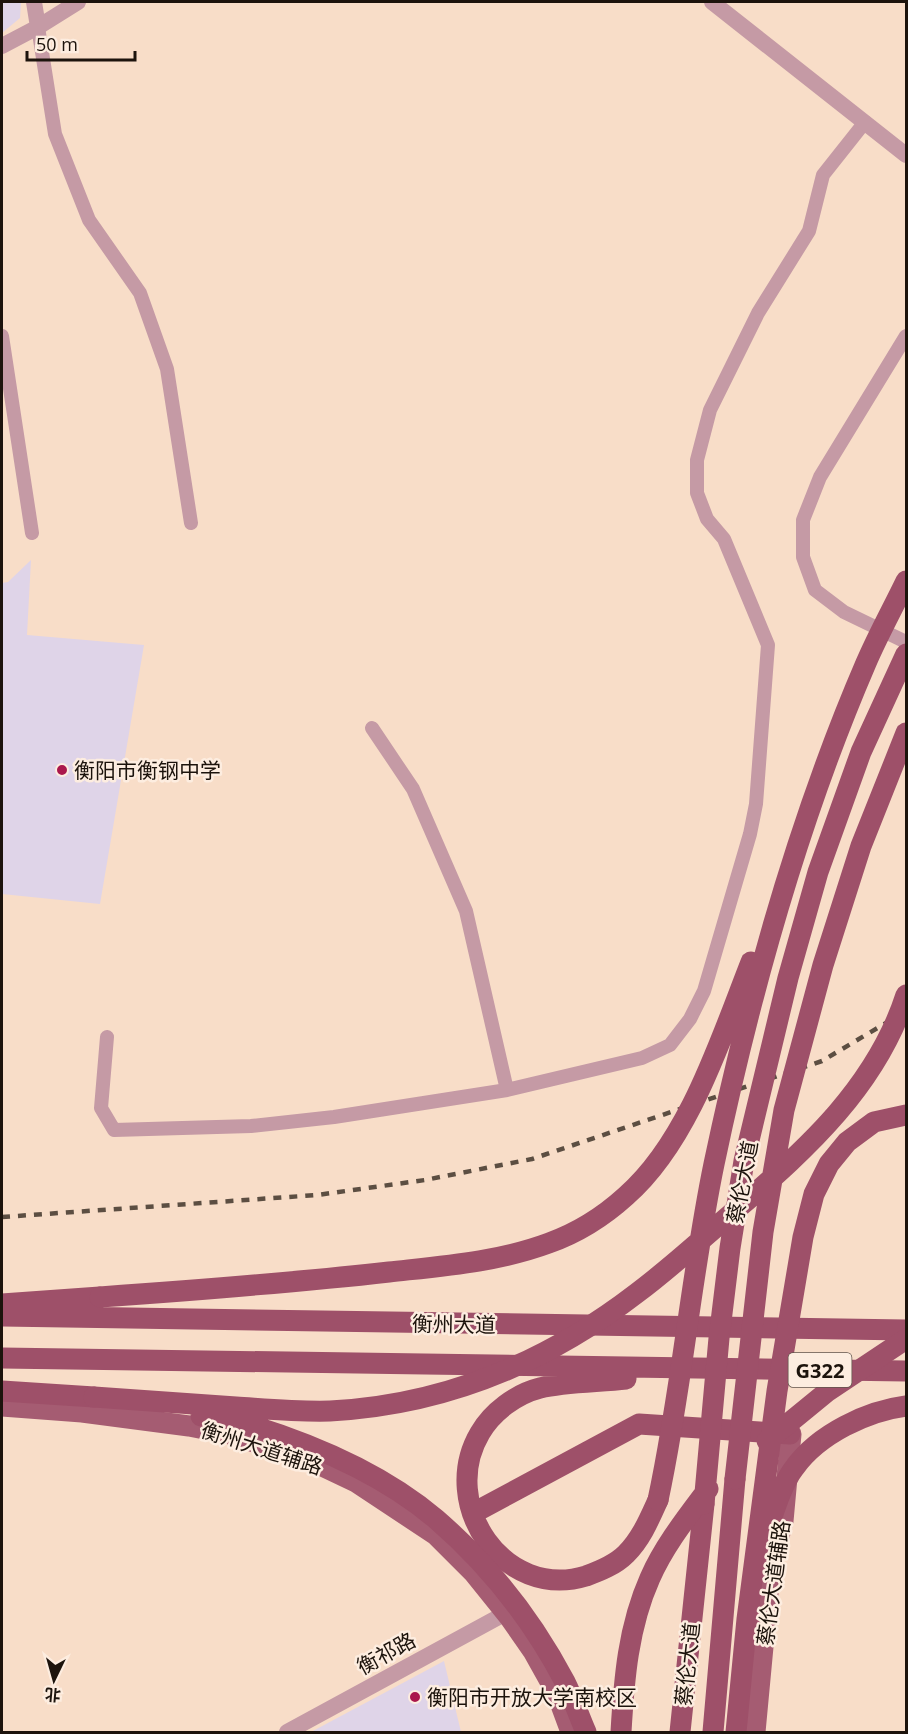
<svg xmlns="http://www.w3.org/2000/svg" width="908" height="1734" viewBox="0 0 908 1734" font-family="'Open Sans','Noto Sans SC',sans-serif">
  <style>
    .education { fill: #dfd4e8 }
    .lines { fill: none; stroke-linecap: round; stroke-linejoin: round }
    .minor { stroke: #c59aa5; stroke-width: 14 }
    .tertiary { stroke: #c59aa5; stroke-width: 16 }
    .primary { stroke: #a55c72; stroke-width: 21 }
    .trunk { stroke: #9e5069; stroke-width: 21 }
    .rail { stroke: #5c4e42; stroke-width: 4.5; stroke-dasharray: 8 8; stroke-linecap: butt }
    .trunk-bridge { stroke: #9e5069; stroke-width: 21 }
    .poi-dot { fill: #aa174c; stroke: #fdede0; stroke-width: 2 }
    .labels { text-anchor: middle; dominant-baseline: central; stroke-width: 5; stroke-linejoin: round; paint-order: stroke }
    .shield { fill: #fdede0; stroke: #60544c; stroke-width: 1.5 }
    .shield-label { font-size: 20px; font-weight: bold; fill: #1c130c }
    .poi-label { font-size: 21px; fill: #1c130c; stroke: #fdede0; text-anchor: start }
    .street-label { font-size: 21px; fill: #1c130c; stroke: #fdede0 }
  </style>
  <rect width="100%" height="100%" fill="#f8ddc8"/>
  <path class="education" d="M 2,2 L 21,2 L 20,18 L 2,33 Z
    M 31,560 L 27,635 L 144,645 L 100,904 L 2,894 L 2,583 L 8,582 Z
    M 444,1661 L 461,1732 L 311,1732 Z"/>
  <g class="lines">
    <path class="minor" d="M 38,27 L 55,134 L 89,220 L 140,293 L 167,369 L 191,523
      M 2,336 L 32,533
      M 906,336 L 820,477 L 803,520 L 803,557 L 815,590 L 844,612 L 906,642
      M 372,728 L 413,789 L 466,911 L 507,1090
      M 107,1037 L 101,1108 L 114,1130 L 251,1126 L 334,1117 L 507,1090 L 642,1058 L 670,1045 L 690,1019 L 704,991 L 750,834 L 756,804 L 768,645 L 724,539 L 707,519 L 697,493 L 697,460 L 710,410 L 758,313 L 809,231 L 823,175 L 865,122"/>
    <path class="tertiary" d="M 34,2 L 38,27
      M 712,2 L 906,155
      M 2,46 L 38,27 L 78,2
      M 287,1732 L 506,1613"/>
    <path class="primary" d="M 2,1406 L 82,1412 L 189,1426 L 230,1434 L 316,1463 L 356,1482 L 436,1535 L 473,1572 L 510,1618 L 533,1651 L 557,1694 L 571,1732
      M 755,1732 L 770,1572 L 783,1521 L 791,1434"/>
    <path class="trunk" d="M 2,1304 L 100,1297
      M 2,1316 L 906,1330
      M 2,1358 L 906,1371
      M 626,1379 C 600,1382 564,1382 540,1388 C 516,1394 492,1412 480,1433 C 438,1504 504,1601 586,1576 C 600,1571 615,1565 626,1554 C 641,1539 649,1520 658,1500
      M 2,1391 L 94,1397
      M 479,1510 L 639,1424 L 790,1434
      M 680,1732 L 704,1504
      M 713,1732 L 735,1479"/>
    <path class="rail" d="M 2,1217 L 317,1195 L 425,1180 L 532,1159 L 822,1061 L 906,1011"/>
    <path class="trunk-bridge" d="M 100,1297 C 197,1290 293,1283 389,1272 C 443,1266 498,1262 549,1243 C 577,1233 604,1216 626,1196 C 689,1141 721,1038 751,962
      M 94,1397 C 142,1400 189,1404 236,1407 C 267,1409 299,1412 330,1411 C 445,1405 546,1363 637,1293 C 672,1267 705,1236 738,1208 C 808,1148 877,1085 906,995
      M 201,1416 C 217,1419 235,1421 250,1425 C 315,1445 384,1475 436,1519 C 488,1564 533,1621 565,1682 C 573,1698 579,1716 586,1732
      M 767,1441 L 828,1391 L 906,1339
      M 735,1479 L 763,1232 L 784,1110 L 823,965 L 861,846 L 906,733
      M 658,1500 C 682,1389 691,1275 714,1164 C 750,993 797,823 866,663 C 878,635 893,608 906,581
      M 704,1504 L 719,1338 L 730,1248 L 744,1161 L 788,978 L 818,872 L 861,752 L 906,654
      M 768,1531 C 773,1512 783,1482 795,1467 C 819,1434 867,1411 906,1406
      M 747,1619 L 777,1391 L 803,1237 L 814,1194 L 829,1164 L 847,1142 L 874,1122 L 906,1115
      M 621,1732 C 624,1680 628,1627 650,1578 C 664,1546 687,1517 708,1489
      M 736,1732 L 747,1619 L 750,1605"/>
  </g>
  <g class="poi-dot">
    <circle cx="62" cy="770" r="6"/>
    <circle cx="415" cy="1697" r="6"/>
  </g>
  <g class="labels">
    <rect class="shield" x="788.5" y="1353" width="63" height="34" rx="4.5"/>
    <g class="shield-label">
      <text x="820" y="1370">G322</text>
    </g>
    <g class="poi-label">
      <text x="74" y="770">衡阳市衡钢中学</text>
      <text x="427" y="1697">衡阳市开放大学南校区</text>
    </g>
    <g class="street-label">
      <text transform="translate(742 1182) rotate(-79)">蔡伦大道</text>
      <text transform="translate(454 1324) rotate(1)">衡州大道</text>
      <text transform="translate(262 1448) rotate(18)">衡州大道辅路</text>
      <text transform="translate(773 1583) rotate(-82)">蔡伦大道辅路</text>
      <text transform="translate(386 1653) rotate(-29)">衡祁路</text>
      <text transform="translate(687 1664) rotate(-84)">蔡伦大道</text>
    </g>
  </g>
  <rect width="908" height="1734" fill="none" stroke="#1c130c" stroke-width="6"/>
  <g transform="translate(54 1680) rotate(185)" stroke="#fdede0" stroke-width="4.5" paint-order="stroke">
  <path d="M0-4.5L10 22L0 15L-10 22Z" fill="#1c130c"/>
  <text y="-9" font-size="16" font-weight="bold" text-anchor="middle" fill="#1c130c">北</text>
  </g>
  <path d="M27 51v9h108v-9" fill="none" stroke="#1c130c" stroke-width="3"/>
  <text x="36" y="51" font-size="18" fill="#1c130c" stroke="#fdede0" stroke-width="4.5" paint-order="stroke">50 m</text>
</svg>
